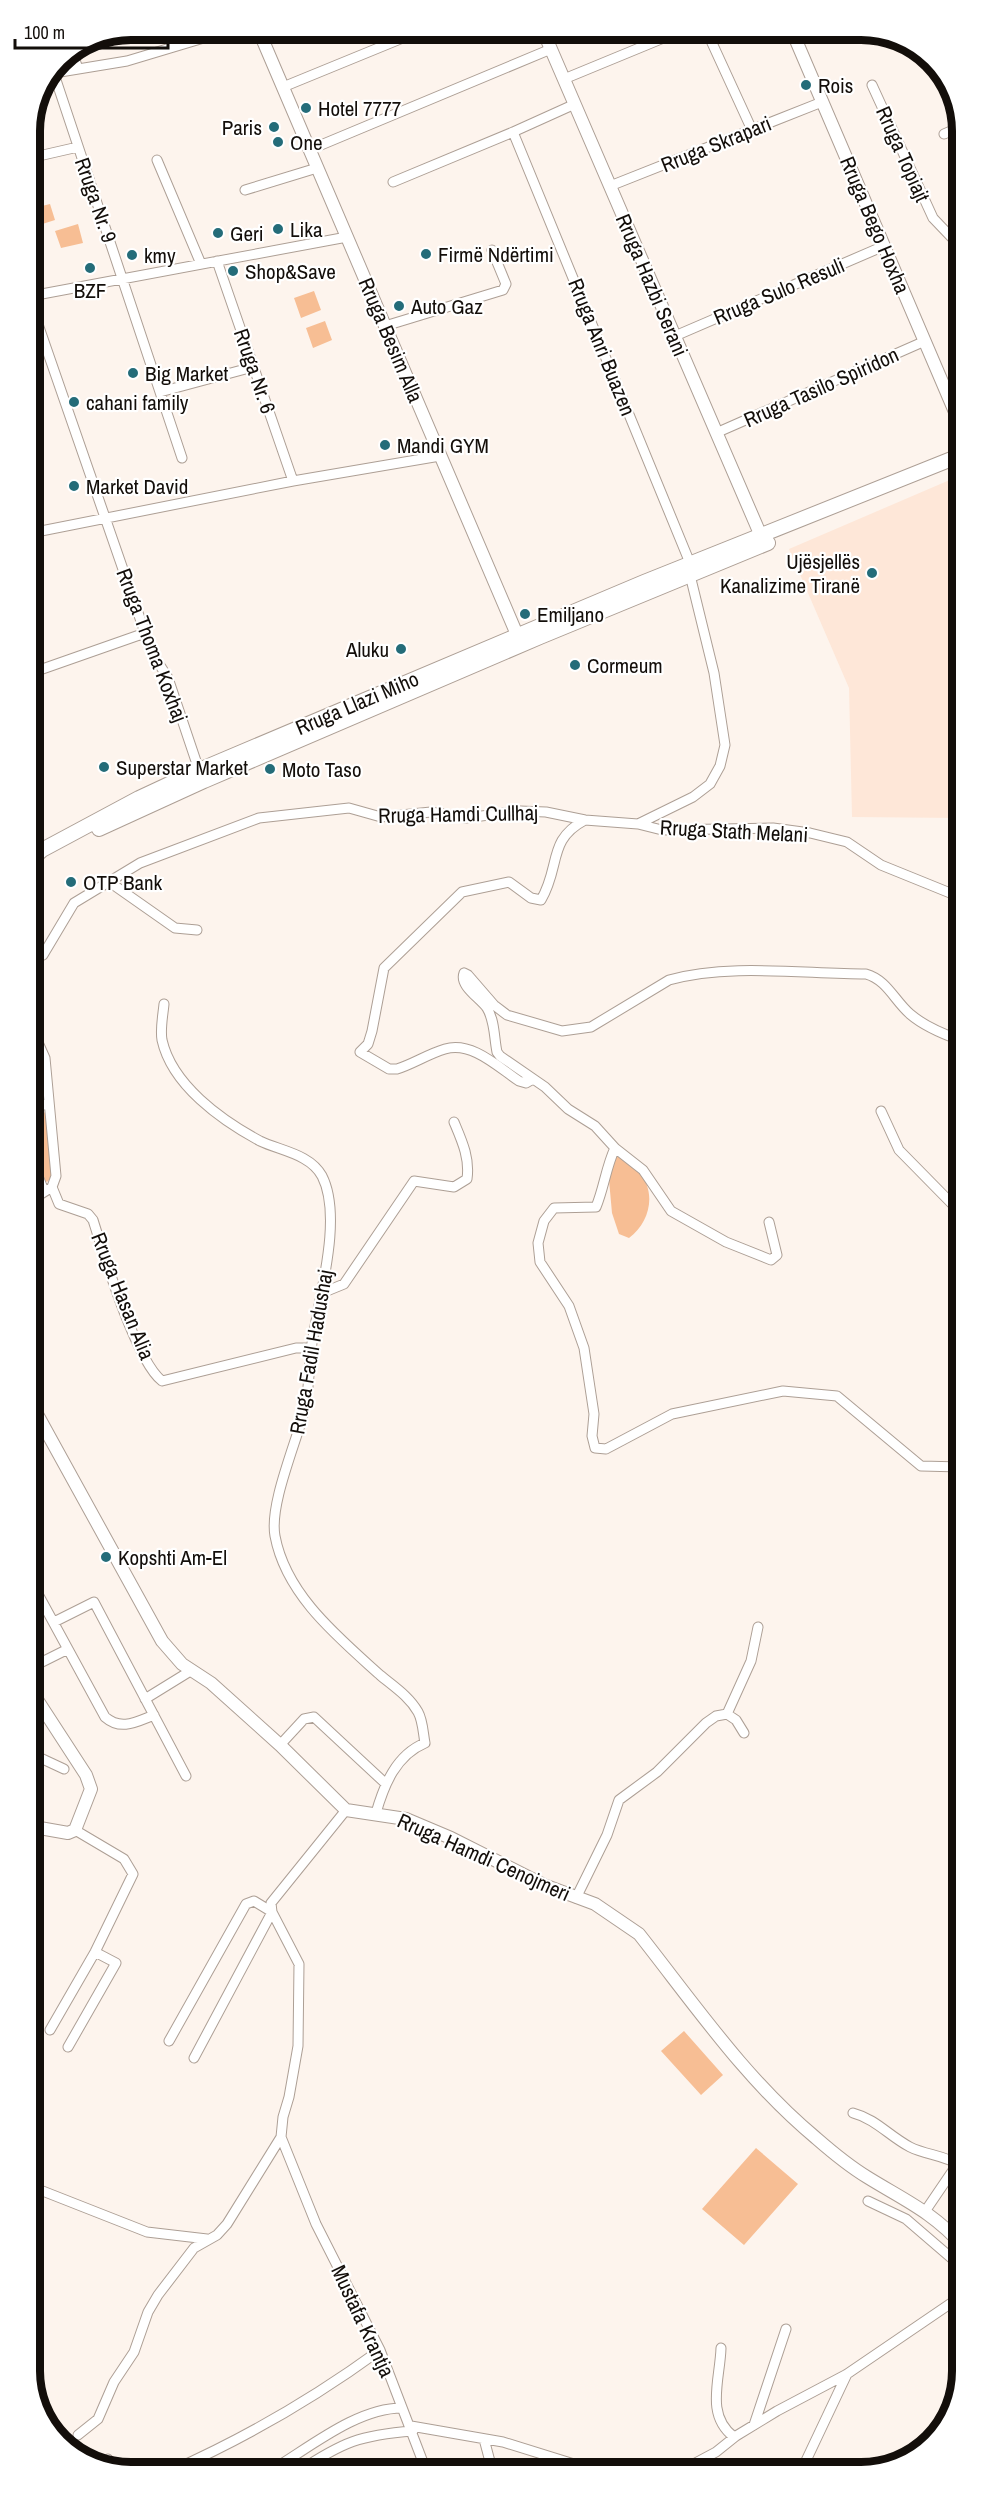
<svg xmlns="http://www.w3.org/2000/svg" width="993" height="2502" viewBox="0 0 993 2502" font-family="'Archivo Narrow',sans-serif">
  <style>
    .built { fill: #fee7d8 }
    .green { fill: #f7be94 }
    .lines { fill: none; stroke-linecap: round; stroke-linejoin: round }
    .street-casing { stroke: #ad9f95; stroke-width: 11 }
    .secondary-casing { stroke: #ad9f95; stroke-width: 14 }
    .primary-casing { stroke: #ad9f95; stroke-width: 16 }
    .street { stroke: #fff; stroke-width: 9 }
    .secondary { stroke: #fff; stroke-width: 12 }
    .primary { stroke: #fff; stroke-width: 14 }
    .poi-dot { fill: #246c79; stroke: #fff; stroke-width: 2 }
    .labels { text-anchor: middle; dominant-baseline: central; stroke-width: 4.5; stroke-linejoin: round; paint-order: stroke }
    .poi-label { font-size: 21px; fill: #130e0a; stroke: #fff; text-anchor: start }
    .street-label { font-size: 21px; fill: #130e0a; stroke: #fff }
    .rim { fill: none; stroke: #130e0a; stroke-width: 8 }
  </style>
  <rect width="100%" height="100%" fill="#fdf4ed"/>
  <path class="built" d="M 959,476 L 959,818 L 852,817 L 849,688 L 789,549 Z"/>
  <path class="green" d="M 50,204 L 55,220 L 33,227 L 30,209 Z
    M 78,224 L 83,243 L 61,248 L 55,231 Z
    M 314,291 L 321,310 L 301,318 L 294,298 Z
    M 325,321 L 332,340 L 313,348 L 306,328 Z
    M 42,1110 L 47,1115 L 52,1177 L 47,1182 C 32,1173 32,1127 32,1111 Z
    M 617,1153 C 624,1159 632,1165 639,1172 C 657,1192 650,1223 629,1238 L 619,1234 L 612,1213 L 608,1169 Z
    M 684,2031 L 723,2075 L 701,2095 L 661,2051 Z
    M 756,2148 L 798,2184 L 744,2245 L 702,2209 Z"/>
  <g class="lines">
    <defs>
      <path id="street" d="M 707,32 L 752,130
        M 72,51 L 78,69
        M 54,73 L 127,61 L 207,37
        M 54,74 L 182,458
        M 564,79 L 678,32
        M 872,85 L 933,218 L 954,240 L 958,249
        M 283,87 L 410,35
        M 575,104 L 513,132 L 690,563
        M 944,134 L 958,128
        M 309,150 L 551,49
        M 30,158 L 78,147
        M 157,160 L 201,264
        M 393,182 L 513,132
        M 610,186 L 822,102
        M 245,190 L 317,168
        M 217,261 L 293,481
        M 31,296 L 347,237
        M 31,304 L 152,653 L 168,678 L 199,770
        M 385,326 L 503,290 L 506,284 L 492,250
        M 675,336 L 884,246
        M 31,350 L 45,346
        M 160,392 L 253,367
        M 716,433 L 925,341
        M 31,533 L 293,481 L 440,456
        M 31,673 L 145,633
        M 638,824 L 693,797 L 710,784 L 720,766 L 725,745 L 714,673 L 690,575
        M 108,881 L 175,928 L 197,930
        M 32,961 L 43,955 L 74,903 L 140,863 L 259,818 L 349,808 L 381,817 L 431,812 L 466,818 L 520,811 L 546,812 L 585,820 L 638,824 L 662,830 L 773,828 L 810,833 L 847,842 L 881,865 L 960,897
        M 464,973 L 468,975 L 494,1005 L 507,1015 L 562,1031 L 591,1027 L 669,980 C 729,963 804,974 866,974 C 887,980 894,1000 910,1014 C 924,1026 943,1034 960,1040
        M 464,973 C 459,986 480,998 487,1008 C 495,1021 494,1038 497,1052 L 500,1056 L 545,1087 L 568,1109 L 595,1126 L 615,1148 L 643,1170 L 671,1211 L 726,1242 L 771,1260 L 777,1255 L 769,1222
        M 164,1004 C 163,1015 160,1029 162,1040 C 172,1085 221,1120 260,1141 C 281,1151 310,1154 322,1176 C 344,1219 317,1303 311,1350 C 309,1369 309,1390 305,1408 C 297,1441 269,1504 275,1536 C 286,1595 338,1637 380,1675 C 393,1686 409,1696 418,1712 C 423,1721 423,1733 425,1743 C 396,1755 384,1785 376,1813
        M 32,1029 L 45,1058 L 56,1176 L 52,1187 L 33,1199
        M 533,1079 L 526,1083 L 519,1081 C 498,1067 472,1041 445,1049 C 428,1054 413,1064 397,1069 L 389,1069 L 360,1052 L 368,1044 L 372,1031 L 384,968 L 462,892 L 509,882 L 531,898 L 541,900 C 561,866 547,840 585,820
        M 32,1106 L 49,1104
        M 881,1111 L 899,1150 L 960,1212
        M 615,1148 C 606,1167 604,1188 596,1207 L 554,1208 L 544,1221 L 538,1243 L 540,1262 L 569,1306 L 584,1348 L 594,1414 L 592,1436 L 595,1448 L 606,1449 L 672,1414 L 783,1391 L 837,1396 L 921,1466 L 961,1467
        M 32,1149 L 35,1169 L 44,1191
        M 52,1187 L 59,1204 L 88,1214 L 93,1220 C 104,1255 136,1361 162,1381 L 296,1348 L 311,1348
        M 322,1293 L 344,1284 L 414,1181 L 454,1187 L 467,1179 C 470,1158 462,1141 454,1122
        M 33,1585 L 105,1717 C 121,1731 136,1722 154,1715
        M 54,1622 L 94,1602 L 186,1776
        M 34,1666 L 68,1649
        M 145,1699 L 192,1670
        M 727,1714 L 751,1661 L 758,1627
        M 727,1714 L 736,1720 L 744,1733
        M 280,1745 L 304,1719 L 314,1717 L 385,1783
        M 34,1755 L 64,1769
        M 346,1810 L 271,1903 L 272,1912 L 299,1964 L 298,2046 L 289,2097 L 283,2117 L 281,2137 L 316,2224 L 380,2350 L 426,2470
        M 576,1898 L 607,1835 L 619,1800 L 657,1772 L 706,1723 L 716,1716 L 727,1714
        M 50,2030 L 95,1952 L 133,1874 L 124,1859 L 75,1830
        M 169,2041 L 246,1904 L 254,1901 L 272,1912 L 194,2058
        M 68,2047 L 116,1963 L 95,1952
        M 853,2113 C 876,2119 889,2136 910,2147 C 926,2155 944,2155 959,2165
        M 35,2188 L 147,2232 L 207,2239
        M 868,2201 L 906,2219 L 963,2268
        M 926,2210 L 962,2157
        M 721,2348 C 720,2380 705,2415 734,2437
        M 754,2425 L 786,2329
        M 411,2426 L 503,2442 L 590,2469
        M 78,2435 L 98,2419 L 114,2382 L 134,2352 L 148,2312 L 158,2295 L 194,2248 L 217,2235 L 227,2224 L 281,2137
        M 484,2439 L 492,2469
        M 108,2459 L 110,2466
        M 803,2467 L 847,2374
        M 686,2468 L 716,2452 L 736,2436 L 777,2411 L 847,2374 L 963,2295
        M 171,2471 C 243,2439 317,2396 380,2350
        M 270,2471 C 308,2449 356,2408 402,2408
        M 299,2471 C 343,2442 360,2435 413,2431"/>
      <path id="secondary" d="M 792,31 L 958,419
        M 544,33 L 761,536
        M 261,36 L 521,644
        M 33,1407 L 162,1641 L 182,1664 L 211,1683 L 280,1745 L 346,1810 L 406,1819 L 451,1838 L 544,1885 L 595,1904 L 639,1934 C 695,2005 746,2080 816,2138 C 832,2152 849,2166 867,2177 C 904,2200 933,2212 963,2246
        M 34,1695 L 86,1775 L 91,1789 L 75,1830 L 68,1833 L 34,1827"/>
      <path id="primary" d="M 99,829 L 204,781 L 540,637 L 768,543
        M 32,859 L 42,850 L 139,798 L 199,770 L 644,582 L 959,456"/>
    </defs>
    <use href="#street" class="street-casing"/>
    <use href="#secondary" class="secondary-casing"/>
    <use href="#primary" class="primary-casing"/>
    <use href="#street" class="street"/>
    <use href="#secondary" class="secondary"/>
    <use href="#primary" class="primary"/>
  </g>
  <g class="poi-dot">
    <circle cx="806" cy="85" r="6"/>
    <circle cx="306" cy="108" r="6"/>
    <circle cx="274" cy="127" r="6"/>
    <circle cx="278" cy="142" r="6"/>
    <circle cx="278" cy="229" r="6"/>
    <circle cx="218" cy="233" r="6"/>
    <circle cx="426" cy="254" r="6"/>
    <circle cx="132" cy="255" r="6"/>
    <circle cx="90" cy="268" r="6"/>
    <circle cx="233" cy="271" r="6"/>
    <circle cx="399" cy="306" r="6"/>
    <circle cx="133" cy="373" r="6"/>
    <circle cx="74" cy="402" r="6"/>
    <circle cx="385" cy="445" r="6"/>
    <circle cx="74" cy="486" r="6"/>
    <circle cx="872" cy="573" r="6"/>
    <circle cx="525" cy="614" r="6"/>
    <circle cx="401" cy="649" r="6"/>
    <circle cx="575" cy="665" r="6"/>
    <circle cx="104" cy="767" r="6"/>
    <circle cx="270" cy="769" r="6"/>
    <circle cx="71" cy="882" r="6"/>
    <circle cx="106" cy="1557" r="6"/>
  </g>
  <g class="labels">
    <g class="poi-label">
      <text x="818" y="85">Rois</text>
      <text x="318" y="108">Hotel 7777</text>
      <text x="262" y="127" text-anchor="end">Paris</text>
      <text x="290" y="142">One</text>
      <text x="290" y="229">Lika</text>
      <text x="230" y="233">Geri</text>
      <text x="438" y="254">Firmë Ndërtimi</text>
      <text x="144" y="255">kmy</text>
      <text x="245" y="271">Shop&amp;Save</text>
      <text x="90" y="290" text-anchor="middle">BZF</text>
      <text x="411" y="306">Auto Gaz</text>
      <text x="145" y="373">Big Market</text>
      <text x="86" y="402">cahani family</text>
      <text x="397" y="445">Mandi GYM</text>
      <text x="86" y="486">Market David</text>
      <text x="860" y="561" text-anchor="end">Ujësjellës<tspan x="860" dy="24">Kanalizime Tiranë</tspan></text>
      <text x="537" y="614">Emiljano</text>
      <text x="389" y="649" text-anchor="end">Aluku</text>
      <text x="587" y="665">Cormeum</text>
      <text x="116" y="767">Superstar Market</text>
      <text x="282" y="769">Moto Taso</text>
      <text x="83" y="882">OTP Bank</text>
      <text x="118" y="1557">Kopshti Am-El</text>
    </g>
    <g class="street-label">
      <text transform="translate(716 144) rotate(-22)">Rruga Skrapari</text>
      <text transform="translate(903 154) rotate(66)">Rruga Topiajt</text>
      <text transform="translate(96 200) rotate(71)">Rruga Nr. 9</text>
      <text transform="translate(875 225) rotate(67)">Rruga Bego Hoxha</text>
      <text transform="translate(652 285) rotate(67)">Rruga Hazbi Serani</text>
      <text transform="translate(779 291) rotate(-23)">Rruga Sulo Resuli</text>
      <text transform="translate(391 340) rotate(67)">Rruga Besim Alla</text>
      <text transform="translate(602 347) rotate(68)">Rruga Anri Buazen</text>
      <text transform="translate(255 371) rotate(71)">Rruga Nr. 6</text>
      <text transform="translate(821 387) rotate(-24)">Rruga Tasilo Spiridon</text>
      <text transform="translate(152 645) rotate(69)">Rruga Thoma Koxhaj</text>
      <text transform="translate(357 703) rotate(-23)">Rruga Llazi Miho</text>
      <text transform="translate(458 814) rotate(-1)">Rruga Hamdi Cullhaj</text>
      <text transform="translate(734 831) rotate(3)">Rruga Stath Melani</text>
      <text transform="translate(123 1296) rotate(68)">Rruga Hasan Alia</text>
      <text transform="translate(311 1352) rotate(-80)">Rruga Fadil Hadushaj</text>
      <text transform="translate(484 1857) rotate(24)">Rruga Hamdi Cenojmeri</text>
      <text transform="translate(363 2321) rotate(65)">Mustafa Krantja</text>
    </g>
  </g>
  <path d="M0 0H993V2502H0ZM131 40H861A91 91 0 0 1 952 131V2371A91 91 0 0 1 861 2462H131A91 91 0 0 1 40 2371V131A91 91 0 0 1 131 40Z" fill="#fff" fill-rule="evenodd"/>
  <path class="rim" d="M131 40H861A91 91 0 0 1 952 131V2371A91 91 0 0 1 861 2462H131A91 91 0 0 1 40 2371V131A91 91 0 0 1 131 40Z"/>
  <path d="M15 39v9h153v-9" fill="none" stroke="#130e0a" stroke-width="3"/>
  <text x="24" y="39" font-size="18" fill="#130e0a" stroke="#ffffff" stroke-width="4.5" paint-order="stroke">100 m</text>
</svg>
